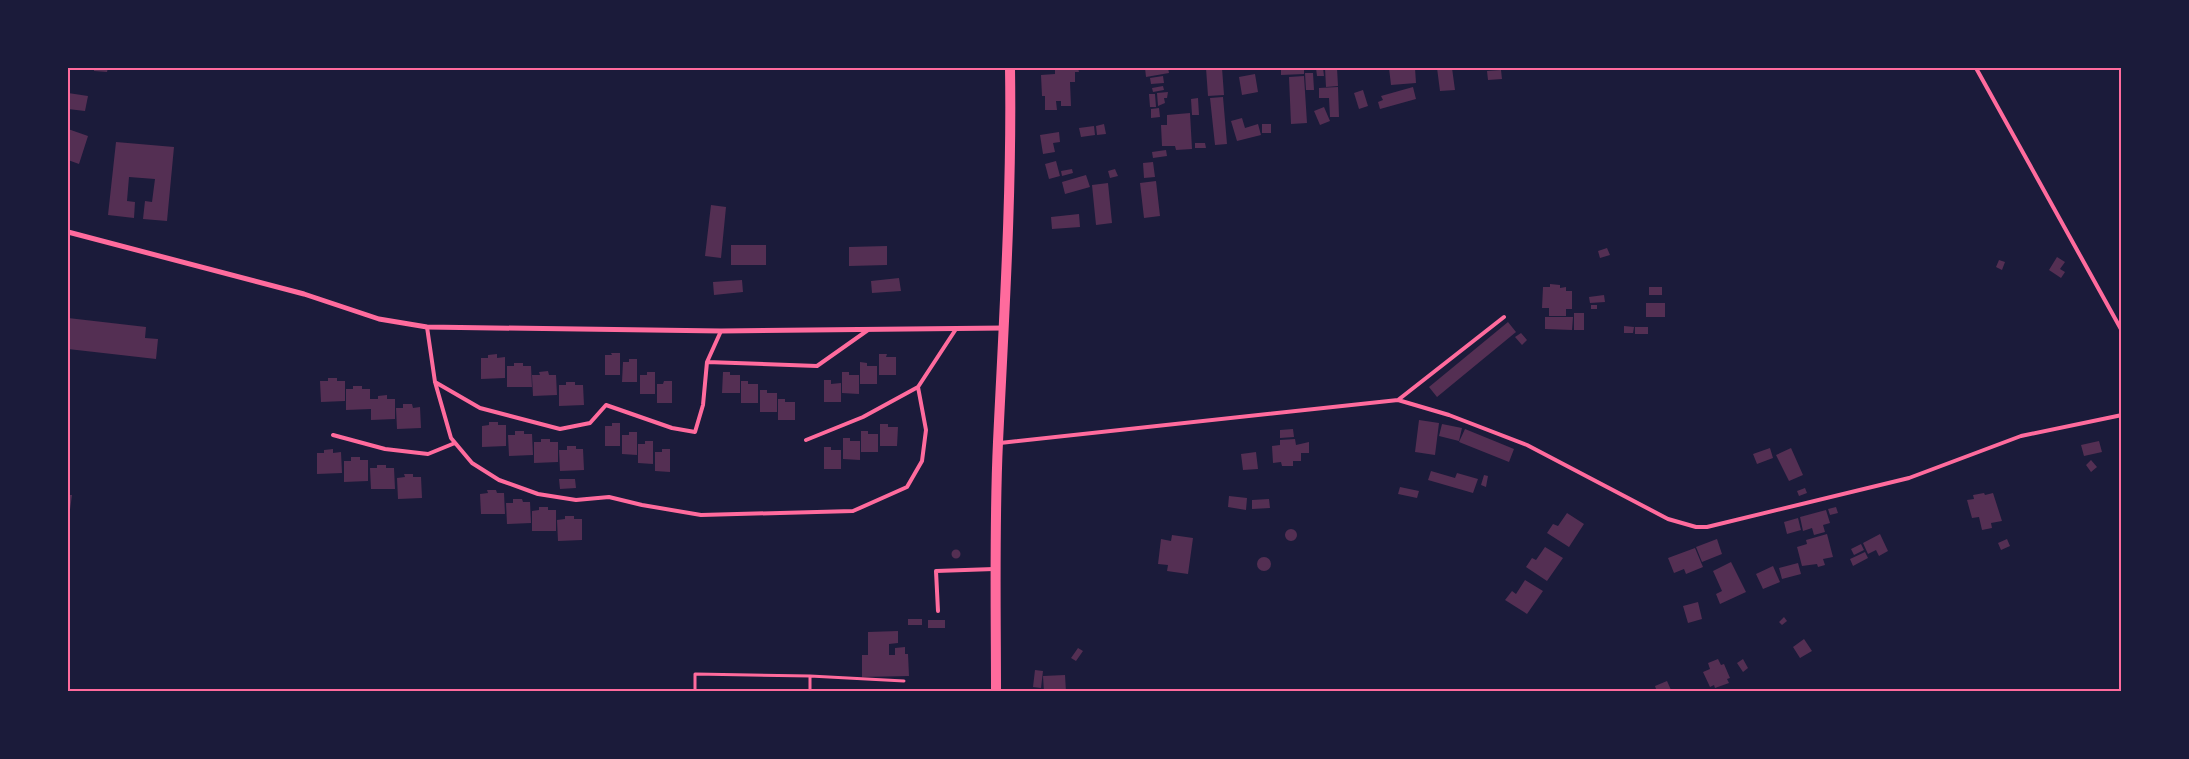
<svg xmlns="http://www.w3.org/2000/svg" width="2189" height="759" viewBox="0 0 2189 759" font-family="Merriweather,serif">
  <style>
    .building { fill: #542f53 }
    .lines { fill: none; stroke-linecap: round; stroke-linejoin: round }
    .path { stroke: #ff6b9d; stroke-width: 3 }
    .service { stroke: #ff6b9d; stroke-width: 4 }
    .minor { stroke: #ff6b9d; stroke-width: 5 }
    .secondary { stroke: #ff6b9d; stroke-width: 10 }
    .neatline { fill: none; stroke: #ff6b9d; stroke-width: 2 }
  </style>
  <rect width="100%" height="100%" fill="#1b1b3a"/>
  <path class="building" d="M 94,68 L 108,68 L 107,72 L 94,71 Z
    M 1078,68 L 1079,72 L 1075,72 L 1075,82 L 1070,82 L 1071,106 L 1061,106 L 1061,101 L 1056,101 L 1057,110 L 1045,110 L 1045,96 L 1042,96 L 1041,75 L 1055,74 L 1055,69 Z
    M 1145,68 L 1168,68 L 1169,73 L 1146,77 Z
    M 1206,68 L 1222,68 L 1224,95 L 1208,96 Z
    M 1281,68 L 1304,68 L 1304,74 L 1281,75 Z
    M 1316,68 L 1323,68 L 1324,76 L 1317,76 Z
    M 1325,68 L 1337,68 L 1338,86 L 1326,87 Z
    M 1389,68 L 1415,68 L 1416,83 L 1391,85 Z
    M 1437,68 L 1452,68 L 1455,90 L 1440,91 Z
    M 1477,68 L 1490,68 L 1490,69 L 1477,70 Z
    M 1501,70 L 1502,79 L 1488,80 L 1487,71 Z
    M 1305,73 L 1313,73 L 1314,90 L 1306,90 Z
    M 1255,74 L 1258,92 L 1242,95 L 1239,77 Z
    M 1163,76 L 1164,83 L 1151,84 L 1150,78 Z
    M 1304,76 L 1307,123 L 1291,124 L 1289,77 Z
    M 1163,86 L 1164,90 L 1153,92 L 1152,88 Z
    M 1338,87 L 1339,117 L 1330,117 L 1329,98 L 1319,98 L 1319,88 Z
    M 1413,87 L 1416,99 L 1380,109 L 1378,102 L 1383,100 L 1381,96 Z
    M 1363,90 L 1368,106 L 1359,109 L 1354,93 Z
    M 1168,92 L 1167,98 L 1164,98 L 1165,103 L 1158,106 L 1157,93 Z
    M 68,93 L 88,96 L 85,111 L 68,109 Z
    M 1149,94 L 1155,94 L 1156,107 L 1150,107 Z
    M 1223,97 L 1227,144 L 1215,145 L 1210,98 Z
    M 1198,98 L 1199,115 L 1192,115 L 1191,99 Z
    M 1324,107 L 1330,121 L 1320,125 L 1314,111 Z
    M 1159,108 L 1160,117 L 1151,118 L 1151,109 Z
    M 1190,113 L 1192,149 L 1176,150 L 1175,146 L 1162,146 L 1161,125 L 1167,125 L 1167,115 Z
    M 1242,118 L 1245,128 L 1258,124 L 1261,135 L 1237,141 L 1231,121 Z
    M 1104,124 L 1106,134 L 1097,135 L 1096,126 Z
    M 1262,124 L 1271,124 L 1271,133 L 1262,133 Z
    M 1094,126 L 1095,135 L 1081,137 L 1079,128 Z
    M 68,129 L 88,136 L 79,164 L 68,160 Z
    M 1059,132 L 1060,142 L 1053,143 L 1055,152 L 1043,154 L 1040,135 Z
    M 116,142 L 174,147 L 167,221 L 143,219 L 145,201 L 152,202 L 155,179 L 129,177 L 127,201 L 135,202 L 134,218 L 108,215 Z
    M 1195,143 L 1205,143 L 1206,148 L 1195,148 Z
    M 1166,150 L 1167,156 L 1153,158 L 1152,152 Z
    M 1056,161 L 1060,176 L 1049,179 L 1045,164 Z
    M 1153,162 L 1155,177 L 1144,178 L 1143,163 Z
    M 1072,169 L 1073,173 L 1062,176 L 1061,171 Z
    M 1115,169 L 1118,176 L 1110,178 L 1108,171 Z
    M 1086,175 L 1090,187 L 1065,194 L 1062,182 Z
    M 1156,181 L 1160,216 L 1144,218 L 1140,183 Z
    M 1108,183 L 1112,223 L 1096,225 L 1092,185 Z
    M 711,205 L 726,207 L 721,258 L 705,256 Z
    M 1079,214 L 1080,227 L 1052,229 L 1051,217 Z
    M 731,245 L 766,245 L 766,265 L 731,265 Z
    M 887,246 L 887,265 L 849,266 L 849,247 Z
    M 1607,248 L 1610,255 L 1600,258 L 1598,251 Z
    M 2057,257 L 2065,262 L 2060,269 L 2065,272 L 2061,278 L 2049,270 Z
    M 1999,260 L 2005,262 L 2002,270 L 1996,267 Z
    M 899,278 L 901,291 L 872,293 L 871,281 Z
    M 742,280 L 743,292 L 714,295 L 713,282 Z
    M 1550,284 L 1560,285 L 1560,288 L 1566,287 L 1566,291 L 1572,291 L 1572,309 L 1566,309 L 1566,316 L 1549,316 L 1549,308 L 1542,308 L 1543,287 L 1550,287 Z
    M 1649,287 L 1662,287 L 1662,295 L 1649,295 Z
    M 1604,295 L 1605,302 L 1590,303 L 1589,297 Z
    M 1646,303 L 1665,303 L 1665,317 L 1646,317 Z
    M 1591,305 L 1597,305 L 1597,309 L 1591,309 Z
    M 1574,313 L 1584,313 L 1584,330 L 1574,330 Z
    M 1545,317 L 1573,317 L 1572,330 L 1545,329 Z
    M 68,318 L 146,327 L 145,338 L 158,339 L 156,359 L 68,349 Z
    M 1508,322 L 1516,332 L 1437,397 L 1429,387 Z
    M 1624,326 L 1634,327 L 1633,333 L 1624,333 Z
    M 1635,327 L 1648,327 L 1648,334 L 1635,334 Z
    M 1521,333 L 1527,340 L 1522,345 L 1515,337 Z
    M 611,353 L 620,353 L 620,375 L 605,375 L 605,355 L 612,355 Z
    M 497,354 L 497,358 L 505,357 L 505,378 L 481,379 L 481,358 L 488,358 L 488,355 Z
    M 879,354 L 887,354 L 886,357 L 896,357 L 896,375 L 879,375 Z
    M 629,359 L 637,359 L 637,382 L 622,382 L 623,362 L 629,362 Z
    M 860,362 L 867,363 L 867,366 L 877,366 L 877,384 L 860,384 Z
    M 514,363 L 523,363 L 523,366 L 531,366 L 532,387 L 507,387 L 507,366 L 514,366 Z
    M 548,371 L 549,375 L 556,375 L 557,395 L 533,396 L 532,375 L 540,375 L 539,372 Z
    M 647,372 L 655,372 L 655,394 L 640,394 L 640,375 L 647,375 Z
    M 723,372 L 730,372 L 730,375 L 740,375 L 740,393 L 722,393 Z
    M 842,372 L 849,372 L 849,375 L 859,375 L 859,394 L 842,393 Z
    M 328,378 L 337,378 L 337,381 L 345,381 L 345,401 L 321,402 L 320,381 L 328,381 Z
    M 824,380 L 831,380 L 831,384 L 841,383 L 841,402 L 824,402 Z
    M 664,381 L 672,381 L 672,403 L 657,403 L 657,384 L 663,384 Z
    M 741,381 L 748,381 L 748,384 L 758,384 L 758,403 L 741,403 Z
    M 566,382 L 575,382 L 575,385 L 583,385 L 584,405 L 559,406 L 559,385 L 566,385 Z
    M 353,386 L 362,386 L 362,389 L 370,389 L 370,399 L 378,399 L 378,396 L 387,395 L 387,399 L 395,399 L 395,419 L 371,420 L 371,409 L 346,410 L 346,389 L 353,389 Z
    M 760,390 L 767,390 L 767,393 L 777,393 L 777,412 L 760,412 Z
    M 778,399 L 785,399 L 785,402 L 795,402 L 795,420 L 778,420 Z
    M 403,404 L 412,404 L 413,408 L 420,407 L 421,428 L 397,429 L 396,408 L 403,408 Z
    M 1419,420 L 1439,423 L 1435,455 L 1415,452 Z
    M 489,422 L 498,422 L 498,425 L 506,425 L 506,446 L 482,447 L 482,426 L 489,425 Z
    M 612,423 L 620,423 L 620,446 L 605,446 L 605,426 L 612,426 Z
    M 880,424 L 888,424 L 888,427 L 898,427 L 897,446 L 880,446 Z
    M 1442,424 L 1462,428 L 1459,441 L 1439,436 Z
    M 1293,429 L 1294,437 L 1280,438 L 1280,430 Z
    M 1465,429 L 1514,449 L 1509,462 L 1459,442 Z
    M 515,431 L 524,431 L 524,434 L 532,434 L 533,455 L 509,456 L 508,435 L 515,435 Z
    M 861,431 L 868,431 L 868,434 L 878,434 L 878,452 L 861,452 Z
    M 629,432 L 637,432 L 637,455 L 622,454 L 622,435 L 629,435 Z
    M 843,438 L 850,438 L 850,441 L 860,441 L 860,460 L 843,459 Z
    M 541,439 L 550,439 L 550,442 L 558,442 L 558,462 L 534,463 L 534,442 L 541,442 Z
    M 1295,439 L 1296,445 L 1309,442 L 1309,453 L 1301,453 L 1301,461 L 1293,461 L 1293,466 L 1282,466 L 1281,462 L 1273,463 L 1272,446 L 1280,445 L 1280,440 Z
    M 645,441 L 653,441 L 653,464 L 638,463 L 638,444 L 645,444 Z
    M 2099,441 L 2102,452 L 2084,456 L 2081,445 Z
    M 567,446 L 576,446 L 576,449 L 583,449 L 584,470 L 560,471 L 559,450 L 567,450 Z
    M 824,447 L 831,447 L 831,450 L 841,450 L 841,469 L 824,469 Z
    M 1770,448 L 1773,458 L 1757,464 L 1753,454 Z
    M 1791,448 L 1803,475 L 1789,481 L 1776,455 Z
    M 333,449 L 333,453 L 341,452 L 342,473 L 317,474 L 317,453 L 324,453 L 324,450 Z
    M 662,449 L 670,449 L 670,472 L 655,471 L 655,452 L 662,452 Z
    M 1256,452 L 1258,469 L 1243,470 L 1241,454 Z
    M 351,457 L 360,457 L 360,460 L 368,460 L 368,481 L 344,482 L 344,461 L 351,461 Z
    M 2091,460 L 2097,467 L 2091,472 L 2086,465 Z
    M 377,465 L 386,465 L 386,468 L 394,468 L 395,489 L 371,489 L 370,468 L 377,468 Z
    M 1431,471 L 1455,478 L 1457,473 L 1478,479 L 1473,493 L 1428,480 Z
    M 404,474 L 413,474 L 413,477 L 421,477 L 422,498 L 398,499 L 397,478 L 405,477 Z
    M 1484,475 L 1488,476 L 1486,487 L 1481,485 Z
    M 559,479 L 575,479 L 576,488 L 560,489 Z
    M 1400,487 L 1419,491 L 1417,498 L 1398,494 Z
    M 1805,488 L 1807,493 L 1799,496 L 1797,491 Z
    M 487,490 L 496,490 L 497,493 L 504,493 L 505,514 L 481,514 L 480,494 L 488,493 Z
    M 1984,493 L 1985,495 L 1993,493 L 2002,521 L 1991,523 L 1992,528 L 1982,530 L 1979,517 L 1972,518 L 1967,500 L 1974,499 L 1973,495 Z
    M 68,495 L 72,495 L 69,517 L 68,517 Z
    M 1229,496 L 1247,498 L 1246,510 L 1228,507 Z
    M 513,499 L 522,499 L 523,502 L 530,502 L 531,523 L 507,524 L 506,503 L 513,503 Z
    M 1269,499 L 1270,508 L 1252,509 L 1252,500 Z
    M 539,507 L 548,507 L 548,510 L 556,510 L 556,531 L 532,531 L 532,511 L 539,510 Z
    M 1836,507 L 1838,513 L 1830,515 L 1828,509 Z
    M 1826,510 L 1830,523 L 1823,525 L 1825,532 L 1814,535 L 1812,528 L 1803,531 L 1800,517 Z
    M 1567,513 L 1584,524 L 1569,547 L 1547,533 L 1553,524 L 1558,526 Z
    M 565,516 L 574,516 L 574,519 L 582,519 L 582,540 L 558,541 L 557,520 L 565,519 Z
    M 1798,518 L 1801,530 L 1787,534 L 1784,522 Z
    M1285 535a6 6 0 1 1 12 0a6 6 0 1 1-12 0Z
    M 1827,534 L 1833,557 L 1823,559 L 1825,565 L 1818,567 L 1817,564 L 1802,566 L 1797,547 L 1807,544 L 1806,540 Z
    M 1880,534 L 1888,551 L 1879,556 L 1876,550 L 1868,554 L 1863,543 Z
    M 1172,535 L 1193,538 L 1188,574 L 1167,571 L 1168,565 L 1158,564 L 1161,539 L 1171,541 Z
    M 1717,539 L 1722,554 L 1702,562 L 1696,547 Z
    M 2007,539 L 2010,546 L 2001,550 L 1998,543 Z
    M 1861,544 L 1864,550 L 1854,555 L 1851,549 Z
    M 1545,547 L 1563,558 L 1547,581 L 1526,567 L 1532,558 L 1536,560 Z
    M 1695,548 L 1703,567 L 1686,574 L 1684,569 L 1674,573 L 1668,558 Z
    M951.5 554a4.5 4.5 0 1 1 9 0a4.5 4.5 0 1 1-9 0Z
    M 1865,552 L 1868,558 L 1853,566 L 1850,559 Z
    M1257 564a7 7 0 1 1 14 0a7 7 0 1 1-14 0Z
    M 1731,562 L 1746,592 L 1720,604 L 1716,594 L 1722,591 L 1713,571 Z
    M 1798,563 L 1801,574 L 1782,579 L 1779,568 Z
    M 1773,566 L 1780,582 L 1763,589 L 1756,574 Z
    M 1525,580 L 1543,591 L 1527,614 L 1505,600 L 1512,591 L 1516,594 Z
    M 1698,602 L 1702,619 L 1688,623 L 1683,606 Z
    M 1784,617 L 1787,621 L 1782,625 L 1779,622 Z
    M 908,619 L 922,619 L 922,625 L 908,625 Z
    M 928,620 L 945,620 L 945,628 L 928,628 Z
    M 898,631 L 898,643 L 889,644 L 889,655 L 895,655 L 895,648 L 905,647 L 905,654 L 908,654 L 909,676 L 862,677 L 862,655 L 868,655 L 868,632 Z
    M 1804,639 L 1812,651 L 1800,658 L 1793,647 Z
    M 1078,648 L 1083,651 L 1076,661 L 1071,658 Z
    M 1718,659 L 1721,665 L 1724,664 L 1730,678 L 1727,679 L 1729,683 L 1715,688 L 1714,685 L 1710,687 L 1703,672 L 1710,669 L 1708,663 Z
    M 1743,659 L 1748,668 L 1743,672 L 1737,663 Z
    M 1035,670 L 1043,671 L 1041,688 L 1033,687 Z
    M 1065,675 L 1066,692 L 1044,692 L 1043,676 Z
    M 1667,681 L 1671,690 L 1657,692 L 1655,686 Z"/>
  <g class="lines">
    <path class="path" d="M 810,676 L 810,692
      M 695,692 L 695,674 L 810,676 L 904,681"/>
    <path class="service" d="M 1976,68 L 2122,331
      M 427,327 L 435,382 L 451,438 L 472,463 L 499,480 L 538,494 L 576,500 L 609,497 L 642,505 L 701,515 L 853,511 L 907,487 L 922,461 L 926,430 L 918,387
      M 707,362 L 817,366 L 868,330
      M 435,382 L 480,408 L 560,429 L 590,423 L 606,405 L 672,428 L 695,432 L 703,405 L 707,362 L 721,331
      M 1398,400 L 1504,317
      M 333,435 L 385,449 L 428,454 L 455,443
      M 806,440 L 863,417 L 918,387 L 956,329
      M 1000,443 L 1398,400 L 1449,415 L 1527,445 L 1668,519 L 1696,527 L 1707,527 L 1909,478 L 2021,436 L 2122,415
      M 938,611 L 936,571 L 994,569"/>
    <path class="minor" d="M 68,232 L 304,294 L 379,319 L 427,327 L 721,331 L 1004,328"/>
    <path class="secondary" d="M 996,692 C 996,608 994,525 998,442 C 1004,317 1012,193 1010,68"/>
  </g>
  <rect width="2189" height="759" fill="none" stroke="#1b1b3a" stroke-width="138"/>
  <rect x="69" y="69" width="2051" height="621" class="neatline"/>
</svg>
